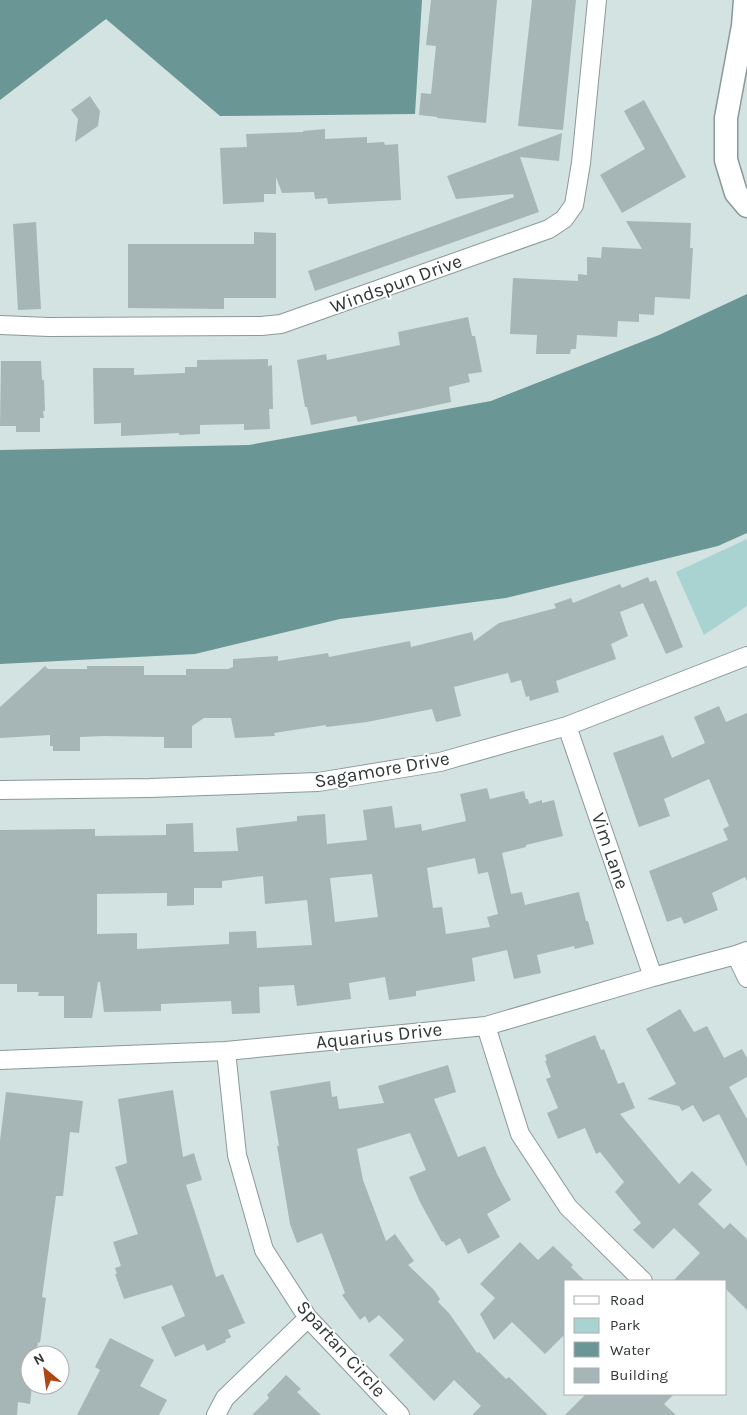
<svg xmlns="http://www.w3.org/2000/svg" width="747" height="1415" viewBox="0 0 747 1415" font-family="Karla,sans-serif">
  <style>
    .green { fill: #a9d3d1 }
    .water { fill: #6a9795 }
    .building { fill: #a6b6b6; fill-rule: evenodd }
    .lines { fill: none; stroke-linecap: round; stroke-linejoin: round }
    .minor-casing { stroke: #899998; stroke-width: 20 }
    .tertiary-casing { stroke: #899998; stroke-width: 25 }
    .minor { stroke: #fff; stroke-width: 18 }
    .tertiary { stroke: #fff; stroke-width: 22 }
    .labels { text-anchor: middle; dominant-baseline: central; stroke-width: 4; stroke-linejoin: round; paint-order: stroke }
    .street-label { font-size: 19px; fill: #2f3635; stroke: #fff }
  </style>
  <rect width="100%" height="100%" fill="#d2e3e2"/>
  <path class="green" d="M 747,539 L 747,606 L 704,635 L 676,572 Z"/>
  <path class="water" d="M 0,0 L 422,0 L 415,114 L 220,116 L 106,19 L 0,100 Z
    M 747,294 L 747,533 L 718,546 L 506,598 L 340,619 L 195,654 L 0,664 L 0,450 L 249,445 L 491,401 L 659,335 Z"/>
  <path class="building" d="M 431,0 L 497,0 L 486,123 L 437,118 L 437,117 L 419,115 L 421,93 L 431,94 L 436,46 L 426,45 Z
    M 532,0 L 576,0 L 563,130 L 518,126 Z
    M 90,96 L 100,111 L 98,126 L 75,142 L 78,119 L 71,110 Z
    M 644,100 L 686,177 L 622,213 L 600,175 L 645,149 L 624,111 Z
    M 325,129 L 325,139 L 367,137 L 367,143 L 384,142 L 385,145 L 398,144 L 401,200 L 328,204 L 327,198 L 315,199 L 314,192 L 282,193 L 276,177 L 276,194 L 264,194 L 264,202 L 223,204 L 220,148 L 247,147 L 246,134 L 303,132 L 303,131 Z
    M 562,133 L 559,161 L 520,157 L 539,212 L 315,291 L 308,271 L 514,197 L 513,194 L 456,199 L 447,176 Z
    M 626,221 L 691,223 L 690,248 L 693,248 L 690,299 L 655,297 L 654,315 L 639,314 L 639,322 L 618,321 L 617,337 L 577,335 L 576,349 L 571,349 L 570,354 L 536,354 L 537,335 L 510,334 L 513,278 L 578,281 L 578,274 L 587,275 L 587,257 L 601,258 L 602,247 L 642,249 Z
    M 36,222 L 41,309 L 18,310 L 13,224 Z
    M 254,232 L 276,233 L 276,298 L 224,298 L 224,309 L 128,308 L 128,244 L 254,244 Z
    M 468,317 L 472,336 L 475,336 L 482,372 L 468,374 L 470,382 L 449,387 L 451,402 L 358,422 L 356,416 L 311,425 L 307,407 L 305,407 L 297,360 L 326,354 L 327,360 L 400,345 L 398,332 Z
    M 268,359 L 268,366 L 272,365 L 273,409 L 269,409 L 270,429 L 244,430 L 244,424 L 200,425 L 200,434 L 179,435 L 179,433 L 121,436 L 121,423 L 94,424 L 93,368 L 134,368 L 134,375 L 185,373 L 185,367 L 197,367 L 197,360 Z
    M 1,361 L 41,361 L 42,380 L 44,380 L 45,411 L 43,411 L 44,418 L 40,418 L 40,432 L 16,432 L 16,426 L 0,426 Z
    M 648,577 L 650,582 L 656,580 L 683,647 L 666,654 L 643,603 L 620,612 L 628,636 L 611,644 L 616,659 L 556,681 L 559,692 L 530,701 L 529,696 L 526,697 L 521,680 L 511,683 L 508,673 L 454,687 L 461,716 L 436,722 L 432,709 L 367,722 L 326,727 L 326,725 L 274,733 L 275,736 L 235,738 L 231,718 L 204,718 L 192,726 L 192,748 L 164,748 L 164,737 L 104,736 L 80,737 L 80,751 L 53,751 L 53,746 L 50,746 L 50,735 L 0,738 L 0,707 L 45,666 L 48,669 L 87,669 L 87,666 L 144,666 L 144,675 L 186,675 L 186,669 L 228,669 L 233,667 L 233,659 L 278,656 L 278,661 L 328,653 L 329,657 L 410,641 L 411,647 L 472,632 L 474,641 L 499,623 L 556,608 L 554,604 L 571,598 L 573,603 L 620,584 L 622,588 Z
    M 719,706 L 726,722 L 747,713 L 747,881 L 745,877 L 712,893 L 718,910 L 684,924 L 681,917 L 667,922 L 649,871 L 728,840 L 723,829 L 729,826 L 709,779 L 664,799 L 670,816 L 639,827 L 613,753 L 663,735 L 672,758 L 705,743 L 694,717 Z
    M 487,788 L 490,799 L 524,791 L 526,799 L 528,799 L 529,804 L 542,800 L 542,803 L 554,800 L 563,836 L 526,845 L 526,847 L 502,853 L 511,894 L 522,892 L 525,905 L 579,892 L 586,921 L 588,921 L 594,944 L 575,949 L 574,946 L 537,955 L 541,973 L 514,979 L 507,950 L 472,958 L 475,981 L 416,991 L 416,996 L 389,1000 L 385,977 L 349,983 L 351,999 L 297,1006 L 294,985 L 259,987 L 260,1013 L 232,1014 L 231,1001 L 161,1004 L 161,1011 L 104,1012 L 100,982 L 98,982 L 92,1018 L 64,1018 L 64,996 L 38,996 L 39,992 L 17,992 L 17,984 L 0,984 L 0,830 L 95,829 L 95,836 L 166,835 L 166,824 L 193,823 L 194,852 L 238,851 L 236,828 L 297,821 L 297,816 L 325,814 L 327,844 L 367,840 L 363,810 L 392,806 L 395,828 L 421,824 L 422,831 L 466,821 L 460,794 ZM 475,858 L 478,874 L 488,872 L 498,914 L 487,917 L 490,927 L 446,934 L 442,907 L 433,908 L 427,868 ZM 372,874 L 378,917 L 335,922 L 330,878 ZM 263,876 L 265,904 L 307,900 L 312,945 L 257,948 L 256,931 L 229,932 L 229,944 L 137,949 L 137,933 L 97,934 L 97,894 L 167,893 L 167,906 L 194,905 L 194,888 L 222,888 L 222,881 Z
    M 680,1009 L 694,1032 L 707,1026 L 724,1058 L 742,1049 L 747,1058 L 747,1077 L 729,1087 L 747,1119 L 747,1167 L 719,1114 L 703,1122 L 693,1105 L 682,1111 L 679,1106 L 647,1099 L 676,1084 L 646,1029 Z
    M 595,1035 L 601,1050 L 604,1049 L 618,1084 L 624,1082 L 635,1108 L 620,1114 L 679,1184 L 692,1171 L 712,1190 L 698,1204 L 724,1229 L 730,1223 L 747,1239 L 747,1310 L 726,1289 L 726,1281 L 673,1281 L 700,1253 L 674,1228 L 653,1249 L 633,1230 L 641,1223 L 615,1192 L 624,1182 L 600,1152 L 596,1154 L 585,1128 L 558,1139 L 547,1113 L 558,1108 L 546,1079 L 551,1077 L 545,1061 L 547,1061 L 545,1055 Z
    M 448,1065 L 456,1092 L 434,1099 L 458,1157 L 485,1146 L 497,1174 L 511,1200 L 487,1214 L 500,1237 L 468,1254 L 460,1238 L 446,1246 L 443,1241 L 442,1242 L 420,1202 L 409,1177 L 426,1170 L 410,1133 L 357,1149 L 363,1180 L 386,1241 L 395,1234 L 414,1261 L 408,1265 L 434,1290 L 440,1299 L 438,1302 L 449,1313 L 477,1353 L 479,1352 L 506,1379 L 509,1377 L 548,1415 L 472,1415 L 481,1406 L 454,1380 L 434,1401 L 389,1355 L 404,1340 L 379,1315 L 369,1323 L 365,1316 L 360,1320 L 342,1295 L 345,1293 L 322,1233 L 297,1243 L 290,1224 L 277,1146 L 279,1146 L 270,1091 L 330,1081 L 332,1097 L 337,1096 L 339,1109 L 384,1103 L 378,1086 Z
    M 173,1090 L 183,1157 L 194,1153 L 202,1180 L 186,1185 L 216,1277 L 223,1274 L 245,1323 L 228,1330 L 231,1337 L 225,1340 L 226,1342 L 207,1351 L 204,1344 L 175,1357 L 161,1327 L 185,1316 L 172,1285 L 124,1299 L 115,1274 L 117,1274 L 115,1268 L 121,1266 L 113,1242 L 138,1234 L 115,1167 L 127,1163 L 118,1099 Z
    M 6,1092 L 83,1101 L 79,1133 L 70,1132 L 63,1196 L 56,1196 L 42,1297 L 46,1298 L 40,1343 L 38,1342 L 36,1355 L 30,1355 L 30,1385 L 32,1385 L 30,1404 L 18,1402 L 17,1415 L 0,1415 L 0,1141 Z
    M 520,1242 L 538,1260 L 553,1246 L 573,1265 L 571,1267 L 585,1281 L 566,1281 L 566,1333 L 545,1354 L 512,1322 L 494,1340 L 480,1314 L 495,1298 L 480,1284 Z
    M 110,1338 L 154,1360 L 140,1386 L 167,1400 L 159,1415 L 77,1415 L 100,1370 L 95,1367 Z
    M 286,1375 L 301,1389 L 297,1392 L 321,1415 L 252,1415 L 269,1398 L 267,1395 Z
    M 586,1394 L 674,1394 L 664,1404 L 676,1415 L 565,1415 Z"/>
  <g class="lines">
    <defs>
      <path id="minor" d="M 0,325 L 49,327 L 261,326 L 281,324 L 549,229 L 564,219 L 574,205 L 581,163 L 597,0
        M 567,726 L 653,977
        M 0,790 L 150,788 L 318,782 L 440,762 L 567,726 L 747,656
        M 736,955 L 747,978
        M 486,1026 L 520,1134 L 568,1207 L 643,1281
        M 226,1051 L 237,1155 L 264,1250 L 308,1318 L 400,1415
        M 0,1060 L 226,1051 L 486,1026 L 653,977 L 736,955 L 747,951
        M 216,1415 L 225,1398 L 308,1318"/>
      <path id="tertiary" d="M 745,0 L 743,26 L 726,118 L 726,160 L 736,193 L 747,206"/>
    </defs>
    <use href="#minor" class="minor-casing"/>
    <use href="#tertiary" class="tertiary-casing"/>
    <use href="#minor" class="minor"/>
    <use href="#tertiary" class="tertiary"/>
  </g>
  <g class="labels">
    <g class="street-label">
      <text transform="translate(396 284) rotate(-20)">Windspun Drive</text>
      <text transform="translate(382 770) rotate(-10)">Sagamore Drive</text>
      <text transform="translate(610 851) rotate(71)">Vim Lane</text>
      <text transform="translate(379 1036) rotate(-6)">Aquarius Drive</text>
      <text transform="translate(341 1349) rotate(48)">Spartan Circle</text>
    </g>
  </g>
  <rect x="564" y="1280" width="162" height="115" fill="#ffffff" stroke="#acafae"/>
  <rect x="574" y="1296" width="25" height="8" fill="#ffffff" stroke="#acafae"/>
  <text x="610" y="1305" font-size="15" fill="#2f3635">Road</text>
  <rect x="574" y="1318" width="25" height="15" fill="#a9d3d1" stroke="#acafae"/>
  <text x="610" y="1330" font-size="15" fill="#2f3635">Park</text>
  <rect x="574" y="1342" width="25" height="15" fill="#6a9795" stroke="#acafae"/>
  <text x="610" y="1355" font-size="15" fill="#2f3635">Water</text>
  <rect x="574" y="1368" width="25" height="15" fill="#a6b6b6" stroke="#acafae"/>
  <text x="610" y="1380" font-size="15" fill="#2f3635">Building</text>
  <g transform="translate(45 1370) rotate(331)"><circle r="24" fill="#ffffff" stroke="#acafae"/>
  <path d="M0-4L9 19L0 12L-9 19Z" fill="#ac4814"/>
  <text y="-8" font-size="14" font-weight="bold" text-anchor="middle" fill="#2f3635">N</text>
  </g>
</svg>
